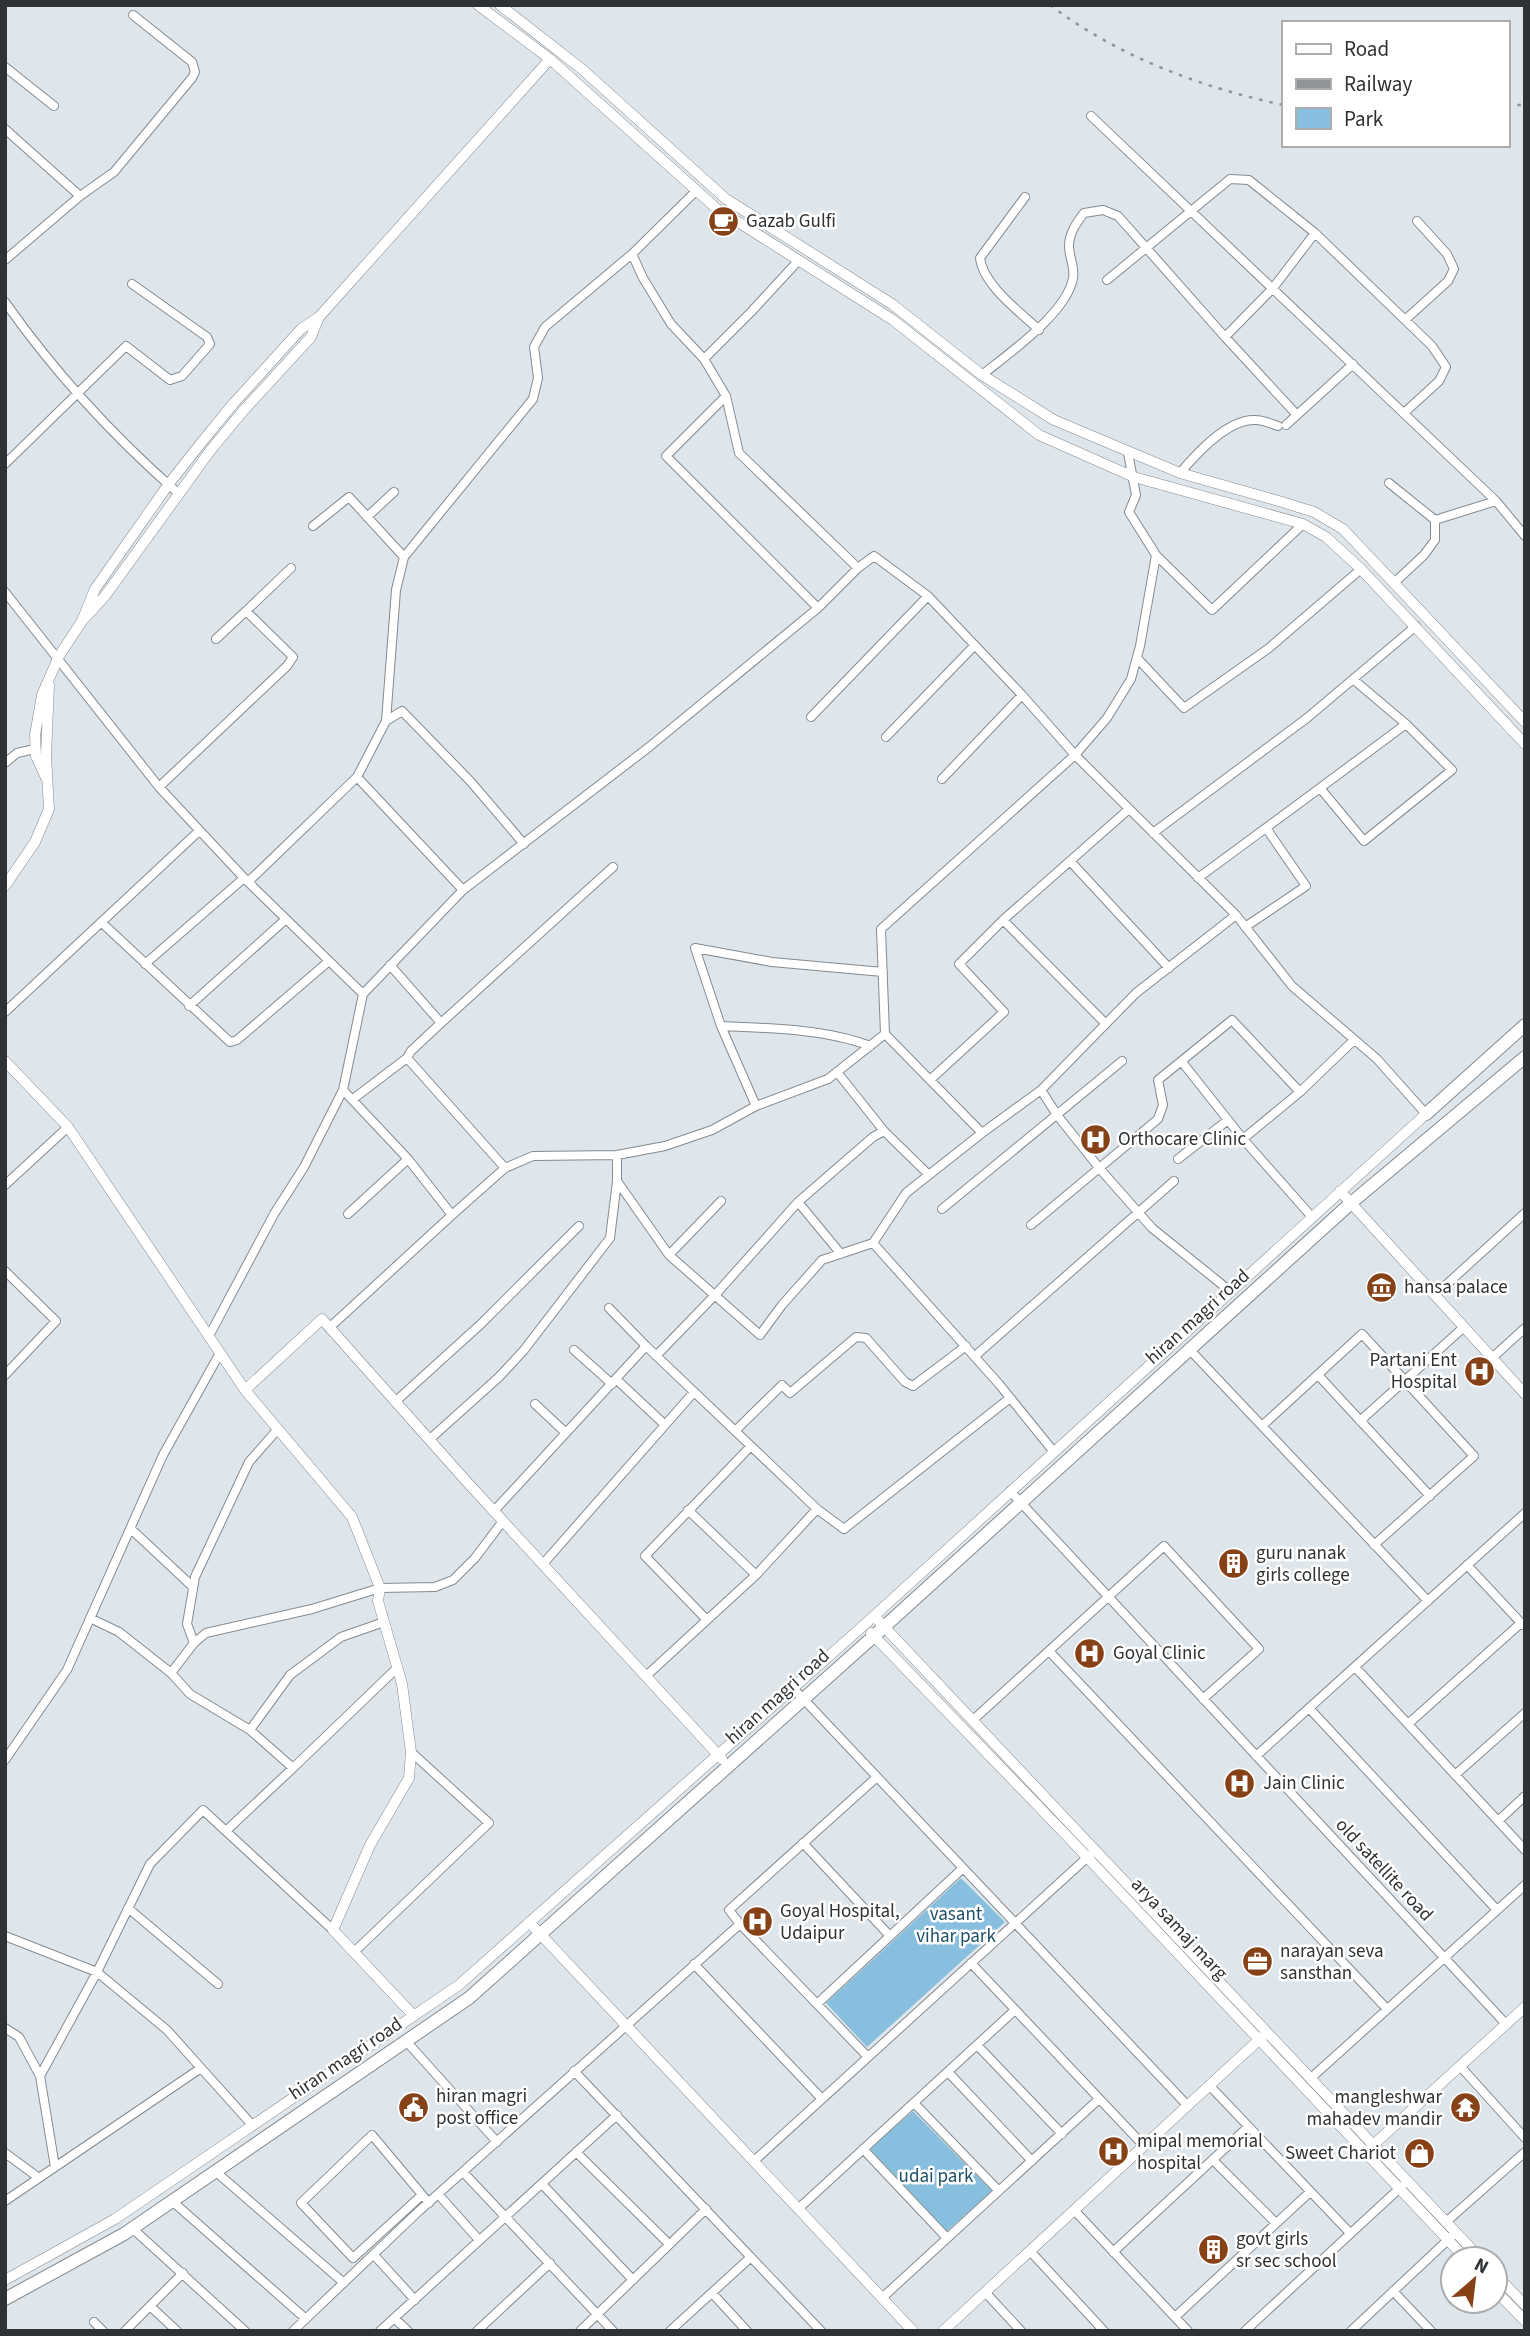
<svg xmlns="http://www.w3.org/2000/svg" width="1530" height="2336" viewBox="0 0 1530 2336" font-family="'Source Sans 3',sans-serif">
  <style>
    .green { fill: #89bfde }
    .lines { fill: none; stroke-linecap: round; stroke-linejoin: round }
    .minor-casing { stroke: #848b90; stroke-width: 10 }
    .tertiary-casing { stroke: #848b90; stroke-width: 11 }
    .primary-casing { stroke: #848b90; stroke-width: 14 }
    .minor { stroke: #fff; stroke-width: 8 }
    .tertiary { stroke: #fff; stroke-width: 10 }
    .primary { stroke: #fff; stroke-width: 12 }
    .rail { stroke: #8e9497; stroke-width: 2.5; stroke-dasharray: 3.5 7; stroke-linecap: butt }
    .labels { text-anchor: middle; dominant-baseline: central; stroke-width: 5; stroke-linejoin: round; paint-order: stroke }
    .poi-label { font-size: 19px; fill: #2f3234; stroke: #fff; text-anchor: start }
    .street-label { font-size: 19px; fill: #2f3234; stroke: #fff }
    .park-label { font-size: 19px; fill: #1e4f69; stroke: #fff }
  </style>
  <rect width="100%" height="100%" fill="#dee6eb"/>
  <path class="green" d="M 961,1878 L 1005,1922 L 867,2047 L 826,2003 Z
    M 913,2111 L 992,2191 L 947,2231 L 870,2149 Z"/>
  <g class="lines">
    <defs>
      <path id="minor" d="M 5,67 L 54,106
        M 1091,116 L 1496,501 L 1525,536
        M 5,129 L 80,196
        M 696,191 L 632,254 L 643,278 L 671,324 L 704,359 L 726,396 L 739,453 L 858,568 L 874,556 L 928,596 L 1022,695 L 1075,755 L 1236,915 L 1292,986 L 1377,1059 L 1426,1114
        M 1025,197 L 980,258 C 983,285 1020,312 1039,330
        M 1315,233 L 1273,288 L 1225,337 L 1297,415 L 1353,364
        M 5,260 L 80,196 L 114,172 L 192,78 L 195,72 L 192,62 L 133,15
        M 1107,280 L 1230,179 L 1249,180 L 1315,233 L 1432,346 L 1446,367 L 1439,381 L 1404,413
        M 5,302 C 55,373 113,436 178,493
        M 1405,320 L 1448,281 L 1454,269 L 1447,254 L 1417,221
        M 704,359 L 751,312 L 799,260
        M 982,375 C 1008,354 1067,313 1073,278 C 1075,267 1069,257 1069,246 C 1069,233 1077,222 1084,213 L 1103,210 L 1118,216 L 1225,337
        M 726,396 L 666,456 L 818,608
        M 1286,425 L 1297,415
        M 5,464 L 126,346 L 170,380 L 182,376 L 210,344 L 207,337 L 132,284
        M 1180,473 C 1196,454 1228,418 1256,420 C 1263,420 1272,424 1278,426
        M 1389,483 L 1435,520 L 1496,501
        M 367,517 L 394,492
        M 313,526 L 349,497 L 404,557
        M 1156,555 L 1212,610 L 1303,524
        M 1394,583 L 1424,555 L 1435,540 L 1435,520
        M 5,592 L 159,787 L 244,878 L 363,994
        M 246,611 L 291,568
        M 1137,658 L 1184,708 L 1269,648 L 1361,569
        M 811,717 L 928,596
        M 386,721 L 402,711 L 471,782 L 524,844
        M 886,737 L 974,646
        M 5,763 L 17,753 L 35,749
        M 357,777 L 463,890
        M 942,779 L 1022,695
        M 159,787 L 287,666 L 293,657 L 246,611 L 216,639
        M 1320,788 L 1406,724
        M 1153,833 L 1307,718 L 1416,626
        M 1070,861 L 1169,968
        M 1198,878 L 1320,788 L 1364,841 L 1452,770 L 1406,724 L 1354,680
        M 248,882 L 357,777 L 386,721 L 396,590 L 404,557 L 533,399 L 538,378 L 534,347 L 545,327 L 632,254
        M 101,922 L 230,1042 L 237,1040 L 329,961
        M 1245,927 L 1306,886 L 1266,828
        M 145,964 L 244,878
        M 390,965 L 441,1023
        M 189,1006 L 286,919
        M 5,1012 L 199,831
        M 1106,1024 L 1003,920 L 1129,809
        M 721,1026 C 768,1028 826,1029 870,1046
        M 885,1034 L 881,929 L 1075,755 L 1107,718 L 1131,679 L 1140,646 L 1156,555 L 1129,512 L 1136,495 L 1128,453
        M 407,1058 L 505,1168
        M 1182,1062 L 1243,1139 L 1312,1217
        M 837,1072 L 884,1131 L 929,1175
        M 930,1080 L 1004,1012 L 959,964 L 1003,920
        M 1041,1090 L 1136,993 L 1236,915
        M 353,1099 L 407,1058 L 411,1051 L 441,1023 L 613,867
        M 756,1106 L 721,1026 L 695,948 L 772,962 L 883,972
        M 1243,1139 L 1300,1092 L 1354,1040
        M 1178,1159 L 1228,1120
        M 617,1181 L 669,1255 L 760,1335 L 782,1305 L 822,1260 L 873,1243 L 999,1384 L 1054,1452
        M 5,1185 L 68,1127
        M 798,1202 L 841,1254
        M 942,1209 L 1122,1061
        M 348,1214 L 408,1159
        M 452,1215 L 505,1168 L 533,1156 L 617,1155
        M 1031,1225 L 1158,1119 L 1163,1105 L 1158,1080 L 1232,1020 L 1300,1092
        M 873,1243 L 906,1193 L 982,1133
        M 669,1255 L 721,1201
        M 5,1271 L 56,1321 L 5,1375
        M 1435,1295 L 1525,1213
        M 609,1308 L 646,1346
        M 329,1328 L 452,1215 L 408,1159 L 343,1090 L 363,994 L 463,890 L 649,747 L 818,608 L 858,568
        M 209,1336 L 274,1214 L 304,1167 L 343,1090
        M 574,1350 L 612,1384
        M 1190,1350 L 1428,1601
        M 656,1356 L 716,1294 L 798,1202 L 873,1137 L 884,1131
        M 975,1356 L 1174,1181
        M 1492,1358 L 1525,1328
        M 1318,1375 L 1430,1496
        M 616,1379 L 664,1424
        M 396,1401 L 482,1323 L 579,1226
        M 535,1404 L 566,1433
        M 1360,1421 L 1464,1327
        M 1262,1426 L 1362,1334 L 1474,1456 L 1374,1545
        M 735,1431 L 782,1385 L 790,1393 L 856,1337 L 866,1338 L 905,1382 L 913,1386 L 966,1346
        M 430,1439 L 499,1377 L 524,1350 L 610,1238 L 617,1181 L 617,1155 L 665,1146 L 712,1130 L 756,1106 L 828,1079 L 885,1034 L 982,1133 L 1041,1090 L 1057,1115 L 1100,1169 L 1152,1228 L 1230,1291
        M 1010,1491 L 1506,2024
        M 688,1510 L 756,1575
        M 494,1511 L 646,1346 L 817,1509 L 844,1529 L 1010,1398
        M 131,1529 L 193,1587
        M 543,1564 L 694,1392
        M 1467,1565 L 1523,1625
        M 92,1619 L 119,1632 L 171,1673
        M 707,1620 L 645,1556 L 751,1446
        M 194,1643 L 187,1624 L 195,1577 L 249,1462 L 278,1429
        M 1049,1651 L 1387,2009
        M 1355,1667 L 1525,1850
        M 397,1668 L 293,1768 L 250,1730 L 190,1694 L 171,1673 L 194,1643 L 206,1633 L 312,1609 L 380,1588 L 435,1587 L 453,1580 L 475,1558 L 503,1521
        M 646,1676 L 756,1575 L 817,1509
        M 793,1688 L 1187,2105
        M 1309,1708 L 1497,1910
        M 973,1720 L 1164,1546 L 1259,1649 L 1203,1699
        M 1408,1724 L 1521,1623
        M 250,1730 L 290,1675 L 341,1637 L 384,1622
        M 1256,1756 L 1525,1513
        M 5,1760 L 67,1670 L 163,1455 L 220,1353
        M 1455,1775 L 1525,1713
        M 1498,1821 L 1525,1796
        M 227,1830 L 293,1768
        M 803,1843 L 890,1936
        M 128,1908 L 218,1984
        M 740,1924 L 729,1910 L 877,1777
        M 5,1936 L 97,1972 L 40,2076 L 55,2167
        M 354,1952 L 489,1823 L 411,1752
        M 971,1963 L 1144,2146
        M 694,1964 L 822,2099
        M 817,2004 L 963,1868
        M 5,2028 L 19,2037 L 40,2076
        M 406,2041 L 497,2142
        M 977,2045 L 1062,2134
        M 1460,2066 L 1525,2138
        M 201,2068 L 167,2030 L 97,1972 L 150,1864 L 203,1810 L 333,1930
        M 574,2071 L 821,2331
        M 948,2072 L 1032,2161
        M 1311,2078 L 1525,1885
        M 1209,2085 L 1350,2233
        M 914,2103 L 999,2191
        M 863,2149 L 947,2238
        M 576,2152 L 669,2244
        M 5,2153 L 39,2178
        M 1213,2160 L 1276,2223
        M 754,2161 L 1090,1855
        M 215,2171 L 344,2283
        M 463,2172 L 613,2331
        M 542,2184 L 633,2280
        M 438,2194 L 479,2240
        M 422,2195 L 353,2258 L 301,2203 L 372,2135 L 429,2203
        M 5,2201 L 201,2068 L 253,2126
        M 172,2201 L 306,2319
        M 798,2209 L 1015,2010
        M 1074,2210 L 1188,2331
        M 1446,2222 L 1525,2152
        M 132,2228 L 245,2331
        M 1030,2251 L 1104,2331
        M 1113,2252 L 1248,2127
        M 374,2255 L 415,2300
        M 1393,2291 L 1431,2331
        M 985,2292 L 1021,2331
        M 712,2293 L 747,2331
        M 882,2298 L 1099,2099
        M 150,2306 L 177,2331
        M 1175,2317 L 1310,2192
        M 394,2318 L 408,2331
        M 94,2322 L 103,2331
        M 125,2331 L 183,2273
        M 293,2331 L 419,2211 L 740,1924 L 868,2057
        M 380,2331 L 617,2115
        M 477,2331 L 550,2263
        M 580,2331 L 706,2209
        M 670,2331 L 751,2257
        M 1245,2331 L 1402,2186
        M 1351,2331 L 1451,2237"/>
      <path id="tertiary" d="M 478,5 L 550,59 L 716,208 L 893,320 L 1039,435 L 1134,477 L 1303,524 L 1326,537 L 1361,569 L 1525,744
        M 500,5 L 583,70 L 726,199 L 892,304 L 982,375 L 1054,420 L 1180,473 L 1282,502 L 1314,512 L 1343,529 L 1525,722
        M 82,621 L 95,589 L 168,485 L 201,443 L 233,404 L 301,329 L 319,317 L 550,59
        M 47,780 L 36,756 L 35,735 L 42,695 L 59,656 L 82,621 L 105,596 L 210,451 L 243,411 L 311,337 L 319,317
        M 5,886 L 35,842 L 49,809 L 46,755 L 49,685
        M 5,1061 L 68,1127 L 245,1390 L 352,1517 L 380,1588 L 378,1601 L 402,1684 L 411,1752 L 409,1778 L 370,1845 L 333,1930 L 414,2016
        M 1340,1191 L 1525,1394
        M 245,1390 L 322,1319 L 467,1482 L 722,1759
        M 874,1616 L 1481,2259
        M 871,1633 L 1068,1837 L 1466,2259
        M 529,1922 L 913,2331
        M 1371,2147 L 1525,2007
        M 1495,2274 L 1525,2305
        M 5,2280 L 115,2219 L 459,1985 L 864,1625 L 1426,1114
        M 1495,2290 L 1525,2321
        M 943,2331 L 1262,2037"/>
      <path id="primary" d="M 1426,1114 L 1525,1025
        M 5,2299 L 124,2234 L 469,1998 L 874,1636 L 1351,1203 L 1525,1057"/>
    </defs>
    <use href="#minor" class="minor-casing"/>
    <use href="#tertiary" class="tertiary-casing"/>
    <use href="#primary" class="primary-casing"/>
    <use href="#minor" class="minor"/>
    <use href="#tertiary" class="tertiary"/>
    <use href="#primary" class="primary"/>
    <path class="rail" d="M 1050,5 C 1119,57 1200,87 1283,105
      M 1507,107 L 1525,104"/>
  </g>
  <defs>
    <symbol id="cafe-disc" viewBox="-11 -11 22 22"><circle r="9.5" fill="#864117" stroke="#fff"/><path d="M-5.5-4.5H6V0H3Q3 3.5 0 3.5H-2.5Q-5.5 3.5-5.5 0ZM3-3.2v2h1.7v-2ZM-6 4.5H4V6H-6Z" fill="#fff"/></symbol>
    <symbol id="hospital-disc" viewBox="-11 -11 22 22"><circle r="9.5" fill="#864117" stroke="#fff"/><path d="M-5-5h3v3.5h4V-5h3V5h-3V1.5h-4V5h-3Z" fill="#fff"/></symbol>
    <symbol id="museum-disc" viewBox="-11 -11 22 22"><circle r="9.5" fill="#864117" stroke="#fff"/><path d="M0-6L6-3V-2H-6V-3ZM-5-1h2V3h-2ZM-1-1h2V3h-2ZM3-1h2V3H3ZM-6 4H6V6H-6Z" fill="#fff"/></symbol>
    <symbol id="building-disc" viewBox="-11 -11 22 22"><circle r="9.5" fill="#864117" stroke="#fff"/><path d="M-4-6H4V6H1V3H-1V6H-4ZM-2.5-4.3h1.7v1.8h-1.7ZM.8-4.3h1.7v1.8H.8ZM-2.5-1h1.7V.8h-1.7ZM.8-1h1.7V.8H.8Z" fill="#fff"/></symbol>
    <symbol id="office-disc" viewBox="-11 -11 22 22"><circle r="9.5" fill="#864117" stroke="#fff"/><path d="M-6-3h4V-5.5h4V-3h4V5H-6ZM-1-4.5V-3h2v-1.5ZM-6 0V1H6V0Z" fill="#fff"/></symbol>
    <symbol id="civic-disc" viewBox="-11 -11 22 22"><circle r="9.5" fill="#864117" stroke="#fff"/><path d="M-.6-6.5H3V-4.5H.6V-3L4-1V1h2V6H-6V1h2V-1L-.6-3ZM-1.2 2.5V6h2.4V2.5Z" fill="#fff"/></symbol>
    <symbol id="temple-disc" viewBox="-11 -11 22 22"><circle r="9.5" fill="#864117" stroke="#fff"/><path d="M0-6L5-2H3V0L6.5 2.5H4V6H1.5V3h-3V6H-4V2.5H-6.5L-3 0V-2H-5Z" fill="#fff"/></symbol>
    <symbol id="shop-disc" viewBox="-11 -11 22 22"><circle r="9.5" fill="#864117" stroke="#fff"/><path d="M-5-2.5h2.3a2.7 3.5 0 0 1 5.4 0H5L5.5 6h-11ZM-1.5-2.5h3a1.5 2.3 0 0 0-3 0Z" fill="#fff"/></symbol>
  </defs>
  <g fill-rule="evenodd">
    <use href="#cafe-disc" x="706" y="204" width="35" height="35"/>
    <use href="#hospital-disc" x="1078" y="1122" width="35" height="35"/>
    <use href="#museum-disc" x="1364" y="1270" width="35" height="35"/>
    <use href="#hospital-disc" x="1462" y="1354" width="35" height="35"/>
    <use href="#building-disc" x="1216" y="1546" width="35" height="35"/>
    <use href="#hospital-disc" x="1072" y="1636" width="35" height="35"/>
    <use href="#hospital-disc" x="1222" y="1766" width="35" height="35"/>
    <use href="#hospital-disc" x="740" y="1904" width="35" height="35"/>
    <use href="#office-disc" x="1240" y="1944" width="35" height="35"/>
    <use href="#civic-disc" x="396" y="2090" width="35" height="35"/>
    <use href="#temple-disc" x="1448" y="2090" width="35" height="35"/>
    <use href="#hospital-disc" x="1096" y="2134" width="35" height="35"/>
    <use href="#shop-disc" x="1402" y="2136" width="35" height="35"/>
    <use href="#building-disc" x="1196" y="2232" width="35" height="35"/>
  </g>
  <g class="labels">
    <g class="poi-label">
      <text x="746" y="221">Gazab Gulfi</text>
      <text x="1118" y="1139">Orthocare Clinic</text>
      <text x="1404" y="1287">hansa palace</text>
      <text x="1457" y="1360" text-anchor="end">Partani Ent<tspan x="1457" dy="22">Hospital</tspan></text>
      <text x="1256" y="1553">guru nanak<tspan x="1256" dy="22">girls college</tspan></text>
      <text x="1113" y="1653">Goyal Clinic</text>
      <text x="1263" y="1783">Jain Clinic</text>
      <text x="780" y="1911">Goyal Hospital,<tspan x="780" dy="22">Udaipur</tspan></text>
      <text x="1280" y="1951">narayan seva<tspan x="1280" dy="22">sansthan</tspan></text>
      <text x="436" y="2096">hiran magri<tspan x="436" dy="22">post office</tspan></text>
      <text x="1442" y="2097" text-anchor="end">mangleshwar<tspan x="1442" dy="22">mahadev mandir</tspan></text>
      <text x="1137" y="2141">mipal memorial<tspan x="1137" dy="22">hospital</tspan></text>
      <text x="1396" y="2153" text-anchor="end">Sweet Chariot</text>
      <text x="1236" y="2239">govt girls<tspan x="1236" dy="22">sr sec school</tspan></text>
    </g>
    <g class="street-label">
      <text transform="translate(1198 1317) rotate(-42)">hiran magri road</text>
      <text transform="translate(778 1697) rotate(-42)">hiran magri road</text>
      <text transform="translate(1384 1870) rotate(47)">old satellite road</text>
      <text transform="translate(1179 1929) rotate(47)">arya samaj marg</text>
      <text transform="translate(346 2059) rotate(-34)">hiran magri road</text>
    </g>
    <g class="park-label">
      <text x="956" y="1914">vasant<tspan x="956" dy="22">vihar park</tspan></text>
      <text x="936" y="2176">udai park</text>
    </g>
  </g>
  <rect width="1530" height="2336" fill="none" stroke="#2f3234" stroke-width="14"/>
  <rect x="1282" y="21" width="228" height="126" fill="#ffffff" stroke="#acadae" stroke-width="2"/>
  <rect x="1296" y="44" width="35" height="10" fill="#ffffff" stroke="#acadae" stroke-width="2"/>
  <text x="1344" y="56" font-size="21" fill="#2f3234">Road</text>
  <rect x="1296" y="79" width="35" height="10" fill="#8e9497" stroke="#acadae" stroke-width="2"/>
  <text x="1344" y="91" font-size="21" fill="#2f3234">Railway</text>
  <rect x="1296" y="108" width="35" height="21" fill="#89bfde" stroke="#acadae" stroke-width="2"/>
  <text x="1344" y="126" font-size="21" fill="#2f3234">Park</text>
  <g transform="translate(1474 2280) rotate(28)"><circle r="33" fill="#ffffff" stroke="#acadae" stroke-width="2"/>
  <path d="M0-5L12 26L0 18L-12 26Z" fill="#864117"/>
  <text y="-10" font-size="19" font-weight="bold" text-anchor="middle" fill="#2f3234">N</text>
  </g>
</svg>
